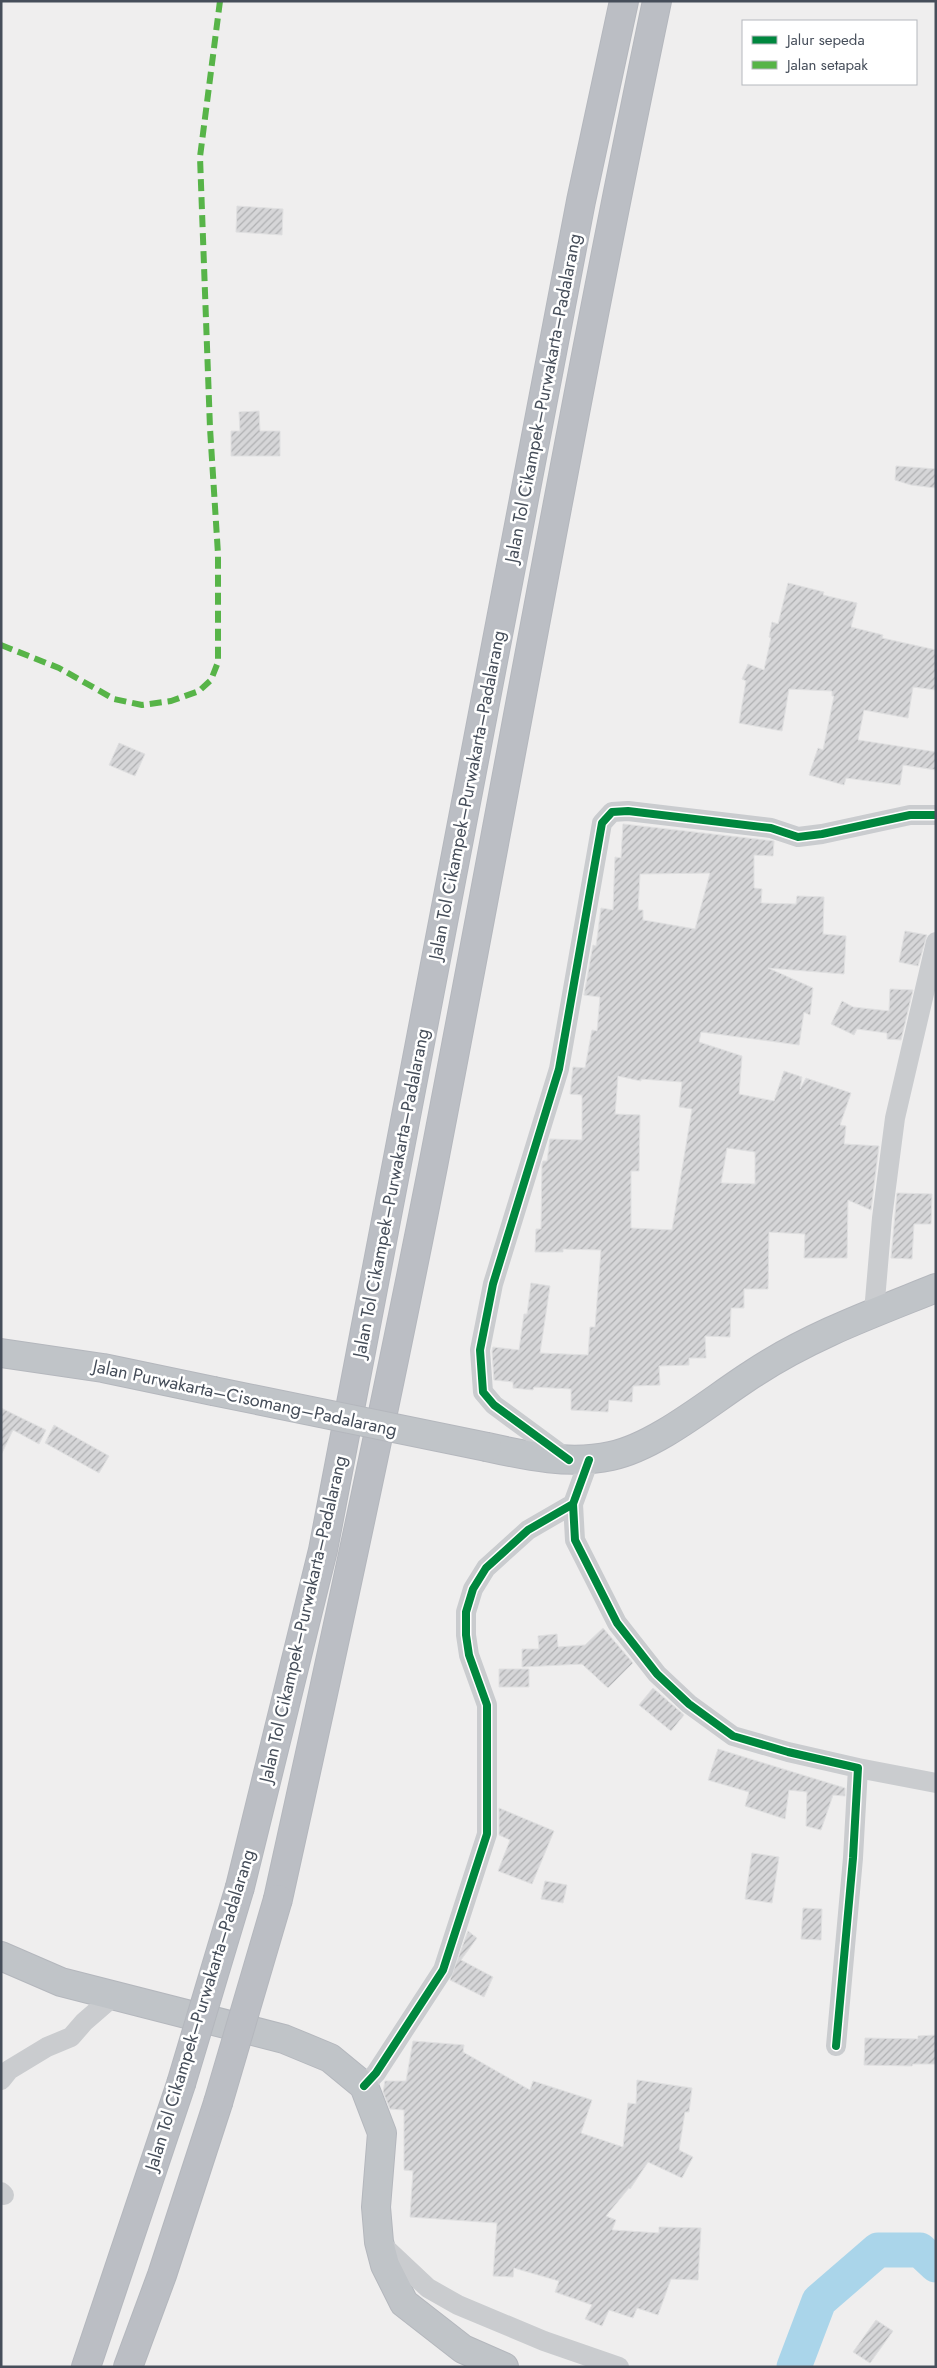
<svg xmlns="http://www.w3.org/2000/svg" width="937" height="2368" viewBox="0 0 937 2368" font-family="Jost,sans-serif">
  <style>
    .lines { fill: none; stroke-linecap: round; stroke-linejoin: round }
    .river { stroke: #aad5ea; stroke-width: 35 }
    .building { fill: url(#building-hatch); stroke: #e0e0e1; fill-rule: evenodd }
    .trunk-casing { stroke: #b4b7bd; stroke-width: 30 }
    .motorway-casing { stroke: #b4b7bd; stroke-width: 30 }
    .minor { stroke: #cacccf; stroke-width: 20 }
    .trunk { stroke: #c0c4c8; stroke-width: 28 }
    .motorway { stroke: #bbbec4; stroke-width: 28 }
    .trunk-bridge-casing { stroke: #b4b7bd; stroke-width: 30; stroke-linecap: butt }
    .motorway-bridge-casing { stroke: #b4b7bd; stroke-width: 30; stroke-linecap: butt }
    .trunk-bridge { stroke: #c0c4c8; stroke-width: 28 }
    .motorway-bridge { stroke: #bbbec4; stroke-width: 28 }
    .quiet { stroke: #57b448; stroke-width: 6; stroke-dasharray: 12 6; stroke-linecap: butt }
    .cycleway-casing { stroke: #fff; stroke-width: 11 }
    .cycleway { stroke: #00873e; stroke-width: 8 }
    .labels { text-anchor: middle; dominant-baseline: central; stroke-width: 5; stroke-linejoin: round; paint-order: stroke }
    .street-label { font-size: 18px; fill: #464e5a; stroke: #fff }
  </style>
  <defs>
    <pattern id="building-hatch" width="6" height="6" patternUnits="userSpaceOnUse" patternTransform="scale(1.25)"><rect width="6" height="6" fill="#d6d6d8"/><path d="M-1 1l2-2M0 6l6-6M5 7l2-2" fill="none" stroke="#afb0b2"/></pattern>
  </defs>
  <rect width="100%" height="100%" fill="#efeeee"/>
  <g class="lines">
    <path class="river" d="M 794,2367 L 819,2301 L 878,2250 L 920,2250 L 936,2265"/>
  </g>
  <path class="building" d="M 237,206 L 283,209 L 282,235 L 236,232 Z
    M 259,411 L 260,431 L 280,431 L 280,456 L 231,456 L 231,431 L 240,431 L 239,412 Z
    M 896,466 L 936,469 L 936,488 L 911,485 L 895,480 Z
    M 788,583 L 824,592 L 823,595 L 857,603 L 851,627 L 883,635 L 882,638 L 936,650 L 936,690 L 913,687 L 908,718 L 864,710 L 858,740 L 936,752 L 936,770 L 903,765 L 900,785 L 846,778 L 844,785 L 809,775 L 818,748 L 823,750 L 834,696 L 832,696 L 832,691 L 789,689 L 782,731 L 739,723 L 746,681 L 742,679 L 748,664 L 764,670 L 771,638 L 769,637 L 772,622 L 778,624 Z
    M 119,743 L 145,754 L 135,776 L 109,765 Z
    M 623,824 L 774,841 L 773,856 L 754,855 L 754,888 L 762,889 L 761,903 L 796,904 L 797,896 L 824,897 L 823,934 L 846,936 L 844,974 L 768,968 L 813,988 L 810,1015 L 804,1012 L 799,1045 L 701,1032 L 699,1042 L 742,1056 L 739,1094 L 774,1101 L 784,1071 L 802,1077 L 800,1089 L 806,1078 L 851,1093 L 840,1125 L 846,1126 L 844,1144 L 879,1146 L 871,1210 L 848,1200 L 847,1258 L 804,1258 L 805,1234 L 769,1232 L 768,1289 L 744,1289 L 744,1308 L 731,1308 L 730,1337 L 705,1336 L 706,1358 L 689,1358 L 689,1365 L 659,1366 L 660,1385 L 633,1386 L 632,1402 L 609,1400 L 608,1412 L 571,1410 L 571,1389 L 534,1387 L 533,1390 L 513,1388 L 513,1382 L 494,1380 L 492,1351 L 493,1347 L 519,1350 L 524,1314 L 527,1314 L 531,1283 L 550,1286 L 540,1353 L 588,1355 L 590,1327 L 595,1327 L 601,1250 L 563,1249 L 563,1252 L 535,1252 L 536,1229 L 541,1229 L 542,1164 L 543,1161 L 547,1161 L 550,1139 L 582,1140 L 582,1095 L 570,1094 L 573,1067 L 585,1068 L 592,1030 L 597,1031 L 600,997 L 584,995 L 593,945 L 596,946 L 601,908 L 613,910 L 615,857 L 621,858 ZM 710,873 L 695,929 L 643,920 L 643,910 L 638,910 L 640,874 ZM 618,1076 L 641,1081 L 641,1079 L 682,1082 L 679,1107 L 692,1109 L 672,1230 L 631,1228 L 631,1171 L 639,1171 L 640,1115 L 615,1114 ZM 727,1148 L 755,1152 L 755,1184 L 721,1183 Z
    M 905,931 L 927,935 L 918,966 L 899,962 Z
    M 890,989 L 913,990 L 901,1040 L 887,1039 L 887,1033 L 857,1029 L 854,1035 L 831,1024 L 842,1001 L 853,1007 L 889,1011 Z
    M 897,1193 L 932,1194 L 931,1224 L 914,1224 L 912,1259 L 891,1258 Z
    M 1,1408 L 46,1430 L 39,1444 L 13,1430 L 1,1455 Z
    M 54,1425 L 109,1456 L 99,1473 L 45,1443 Z
    M 603,1628 L 633,1663 L 608,1688 L 582,1664 L 522,1667 L 522,1649 L 539,1649 L 538,1636 L 557,1634 L 558,1647 L 585,1645 Z
    M 499,1669 L 529,1669 L 529,1687 L 499,1687 Z
    M 653,1688 L 684,1715 L 671,1731 L 639,1705 Z
    M 718,1749 L 845,1788 L 845,1796 L 833,1795 L 821,1830 L 806,1826 L 807,1792 L 789,1790 L 785,1819 L 745,1806 L 749,1792 L 708,1780 Z
    M 499,1808 L 554,1831 L 532,1884 L 498,1871 L 510,1840 L 499,1835 Z
    M 752,1853 L 779,1857 L 772,1903 L 745,1899 Z
    M 545,1881 L 567,1885 L 563,1903 L 541,1899 Z
    M 803,1908 L 822,1909 L 821,1940 L 801,1939 Z
    M 468,1931 L 477,1938 L 461,1960 L 493,1977 L 484,1997 L 450,1980 Z
    M 936,2035 L 936,2064 L 913,2064 L 912,2066 L 864,2065 L 865,2038 L 918,2039 L 918,2036 Z
    M 413,2041 L 464,2045 L 463,2052 L 530,2090 L 533,2081 L 592,2100 L 581,2133 L 623,2147 L 628,2103 L 636,2104 L 637,2080 L 692,2088 L 689,2112 L 685,2112 L 679,2150 L 693,2157 L 682,2178 L 648,2162 L 630,2189 L 629,2188 L 606,2216 L 616,2220 L 612,2230 L 659,2233 L 659,2227 L 701,2228 L 698,2280 L 671,2279 L 658,2315 L 637,2308 L 633,2318 L 609,2310 L 602,2326 L 585,2319 L 592,2305 L 555,2292 L 559,2281 L 514,2268 L 513,2277 L 493,2276 L 497,2223 L 410,2217 L 413,2171 L 404,2170 L 404,2110 L 390,2109 L 383,2092 L 385,2081 L 406,2081 Z
    M 876,2320 L 893,2331 L 870,2363 L 853,2352 Z"/>
  <g class="lines">
    <defs>
      <path id="trunk" d="M 1,1353 L 103,1368 L 213,1391
        M 487,1447 C 527,1456 570,1465 611,1456 C 658,1446 713,1399 754,1373 C 810,1336 874,1313 936,1288
        M 1,1956 L 61,1982 L 284,2039 L 330,2058 L 364,2086 L 382,2133 L 376,2207 L 379,2242 L 385,2265 L 404,2303 L 463,2349 L 504,2367"/>
      <path id="motorway" d="M 240,1887 L 323,1550 L 581,201 L 624,1
        M 278,1899 C 332,1655 385,1411 433,1166 C 508,778 576,388 657,1
        M 86,2367 L 181,2084
        M 128,2367 L 162,2275 L 218,2103"/>
    </defs>
    <use href="#trunk" class="trunk-casing"/>
    <use href="#motorway" class="motorway-casing"/>
    <path class="minor" d="M 874,1312 L 882,1218 L 895,1118 L 936,942
      M 569,1460 L 494,1405 L 483,1392 L 480,1350 L 493,1284 L 559,1069 L 602,823 L 612,812 L 628,811 L 771,828 L 798,837 L 822,834 L 910,815 L 936,815
      M 589,1460 L 573,1504 L 575,1540 L 617,1623 L 657,1674 L 689,1704 L 733,1736 L 788,1752 L 858,1768 L 853,1858 L 836,2046
      M 858,1768 L 936,1783
      M 1,2080 L 9,2070 L 47,2047 L 71,2037 L 84,2022 L 114,1996
      M 364,2086 L 376,2073 L 443,1970 L 487,1834 L 487,1705 L 469,1655 L 466,1635 L 466,1612 L 473,1589 L 486,1568 L 528,1530 L 573,1504
      M 1,2192 L 4,2195
      M 379,2242 L 428,2288 L 458,2305 L 544,2341 L 619,2367"/>
    <use href="#trunk" class="trunk"/>
    <use href="#motorway" class="motorway"/>
    <defs>
      <path id="trunk-bridge" d="M 213,1391 L 487,1447"/>
      <path id="motorway-bridge" d="M 181,2084 L 240,1887
        M 218,2103 L 278,1899"/>
    </defs>
    <use href="#trunk-bridge" class="trunk-bridge-casing"/>
    <use href="#motorway-bridge" class="motorway-bridge-casing"/>
    <use href="#trunk-bridge" class="trunk-bridge"/>
    <use href="#motorway-bridge" class="motorway-bridge"/>
    <path class="quiet" d="M 1,645 L 59,668 L 114,699 L 142,705 L 171,701 L 199,691 L 211,680 L 218,662 L 218,554 L 210,428 L 200,157 L 220,1"/>
    <defs>
      <path id="cycleway" d="M 569,1460 L 494,1405 L 483,1392 L 480,1350 L 493,1284 L 559,1069 L 602,823 L 612,812 L 628,811 L 771,828 L 798,837 L 822,834 L 910,815 L 936,815
        M 589,1460 L 573,1504 L 575,1540 L 617,1623 L 657,1674 L 689,1704 L 733,1736 L 788,1752 L 858,1768 L 853,1858 L 836,2046
        M 364,2086 L 376,2073 L 443,1970 L 487,1834 L 487,1705 L 469,1655 L 466,1635 L 466,1612 L 473,1589 L 486,1568 L 528,1530 L 573,1504"/>
    </defs>
    <use href="#cycleway" class="cycleway-casing"/>
    <use href="#cycleway" class="cycleway"/>
  </g>
  <g class="labels">
    <g class="street-label">
      <text transform="translate(543 398) rotate(-79)">Jalan Tol Cikampek–Purwakarta–Padalarang</text>
      <text transform="translate(467 795) rotate(-79)">Jalan Tol Cikampek–Purwakarta–Padalarang</text>
      <text transform="translate(391 1193) rotate(-79)">Jalan Tol Cikampek–Purwakarta–Padalarang</text>
      <text transform="translate(245 1398) rotate(12)">Jalan Purwakarta–Cisomang–Padalarang</text>
      <text transform="translate(303 1619) rotate(-77)">Jalan Tol Cikampek–Purwakarta–Padalarang</text>
      <text transform="translate(200 2010) rotate(-73)">Jalan Tol Cikampek–Purwakarta–Padalarang</text>
    </g>
  </g>
  <rect width="937" height="2368" fill="none" stroke="#464e5a" stroke-width="5"/>
  <rect x="742" y="20" width="175" height="65" fill="#ffffff" stroke="#b5b8bd"/>
  <rect x="752" y="36" width="25" height="8" fill="#00873e" stroke="#b5b8bd"/>
  <text x="787" y="45" font-size="15" fill="#464e5a">Jalur sepeda</text>
  <rect x="752" y="61" width="25" height="8" fill="#57b448" stroke="#b5b8bd"/>
  <text x="787" y="70" font-size="15" fill="#464e5a">Jalan setapak</text>
</svg>
